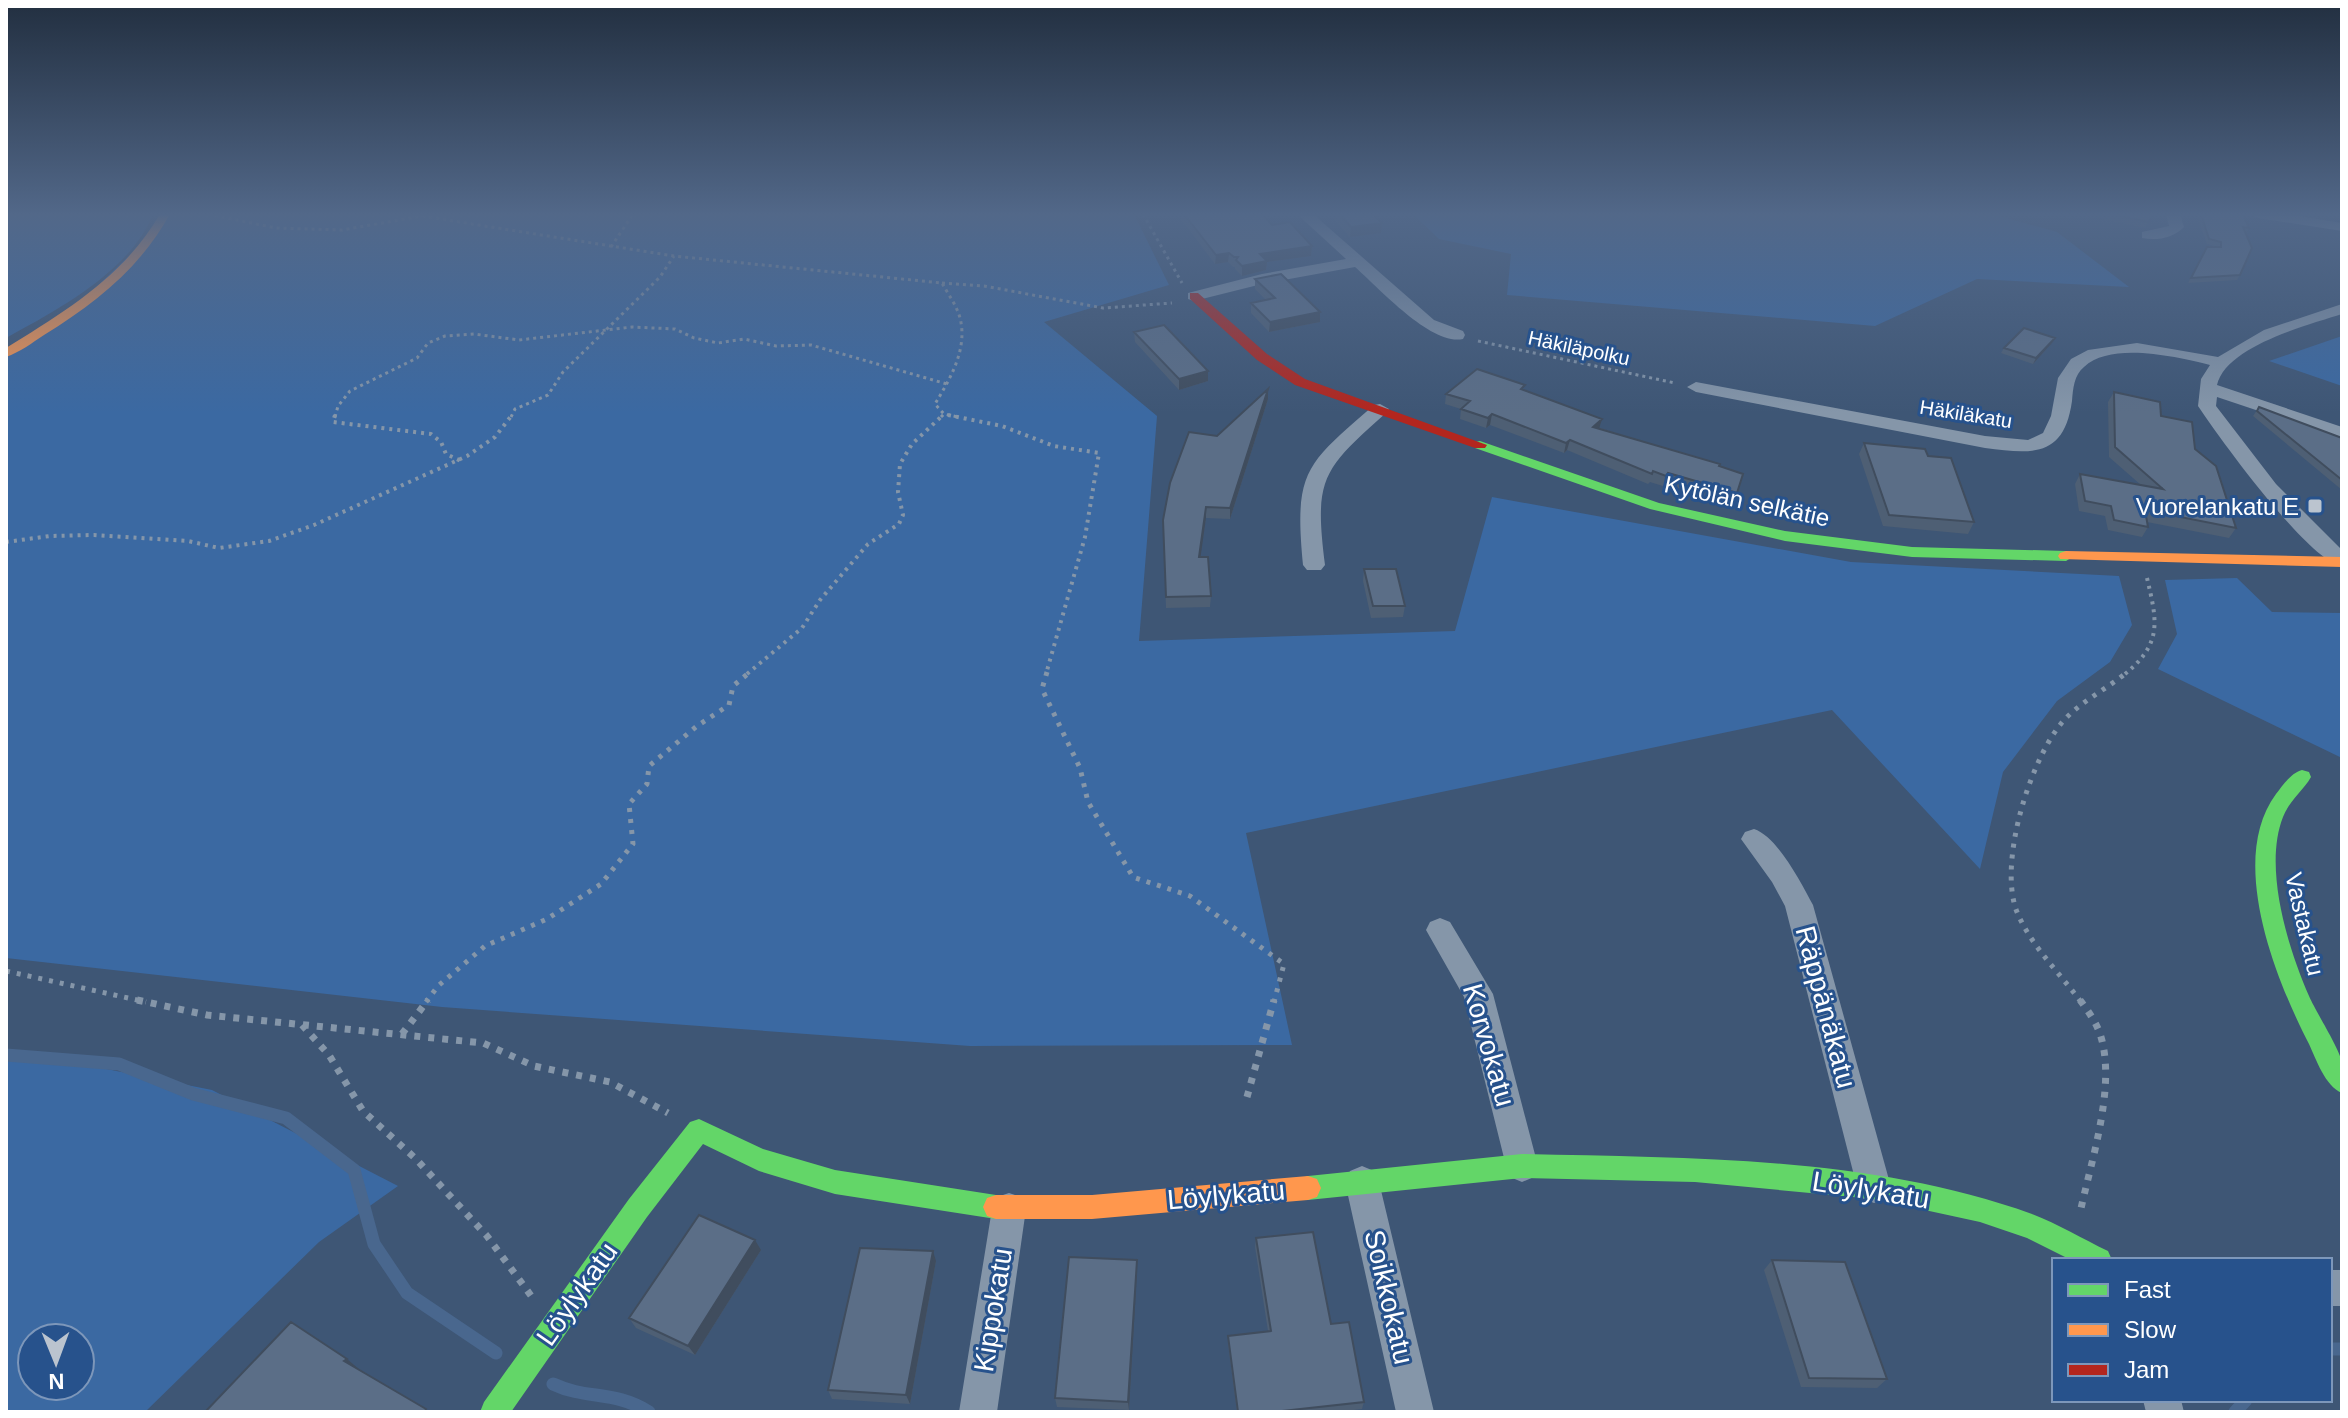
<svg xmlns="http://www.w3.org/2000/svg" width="2348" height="1418" viewBox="0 0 2348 1418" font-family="Helvetica,sans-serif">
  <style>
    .green { fill: #3b69a2; fill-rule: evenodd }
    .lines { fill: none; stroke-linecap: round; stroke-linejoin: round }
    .stream { stroke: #49678e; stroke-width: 13 }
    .path-far3 { stroke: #8596a9; stroke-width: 3; stroke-dasharray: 3 4; stroke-linecap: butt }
    .path-far2 { stroke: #8596a9; stroke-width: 4; stroke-dasharray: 3 5; stroke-linecap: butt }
    .path-far1 { stroke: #8596a9; stroke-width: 5; stroke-dasharray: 4 7; stroke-linecap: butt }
    .path { stroke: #8596a9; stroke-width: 7; stroke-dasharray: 6 8; stroke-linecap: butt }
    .street { fill: #8596a9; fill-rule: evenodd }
    .fast { fill: #63d668; fill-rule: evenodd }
    .slow { fill: #ff974d; fill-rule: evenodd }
    .jam { fill: #b3261e; fill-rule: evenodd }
    .wall { fill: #4e5f74 }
    .shaded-wall { fill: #404d5e }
    .building { fill: #5b6e87; stroke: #404d5e; stroke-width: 2 }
    .poi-dot { fill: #bbc4cf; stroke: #27528c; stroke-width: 3 }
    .labels { text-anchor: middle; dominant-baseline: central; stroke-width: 6; stroke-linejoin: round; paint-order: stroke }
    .far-street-label { font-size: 20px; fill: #fff; stroke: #27528c }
    .street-label { font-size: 24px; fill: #fff; stroke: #27528c }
    .poi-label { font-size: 24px; fill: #fff; stroke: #27528c; text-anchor: end }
    .near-street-label { font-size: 28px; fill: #fff; stroke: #27528c }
  </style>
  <rect width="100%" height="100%" fill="#3e5675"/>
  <path class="green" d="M 6,214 L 153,214 C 131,271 57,310 6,338 Z
    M 173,214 L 1134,214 L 1169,285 L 1044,322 L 1157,416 L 1139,641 L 1455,631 L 1492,497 L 1851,562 L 2119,576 L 2132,625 L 2110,662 L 2057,701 L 2003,772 L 1980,869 L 1832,710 L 1246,833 L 1292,1045 L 970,1046 L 442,1007 L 6,958 L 6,349 L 71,311 Z
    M 1413,214 L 1992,214 L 2057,232 L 2129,287 L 1977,279 L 1875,326 L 1507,295 L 1511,254 L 1439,239 Z
    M 2342,336 L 2342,386 L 2269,361 Z
    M 2237,578 L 2272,612 L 2342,613 L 2342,758 L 2158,669 L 2177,634 L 2165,580 Z
    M 6,1049 L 212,1090 L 398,1186 L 319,1242 L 145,1412 L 6,1412 ZM 80,1338 L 80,1386 L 32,1386 L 32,1338 Z"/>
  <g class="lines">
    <path class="stream" d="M 6,1055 L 119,1064 L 193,1094 L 286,1118 L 354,1170 L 374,1244 L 407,1293 L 496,1353
      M 2330,1349 L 2342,1349
      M 553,1384 C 587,1400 614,1390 649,1412
      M 2235,1412 L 2246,1400"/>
    <path class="path-far3" d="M 208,214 L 276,228 L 342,230 L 422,216 L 674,256 L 942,283 C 948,294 957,306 960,318 C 968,349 950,379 935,404 L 944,414 L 958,417
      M 1143,214 L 1182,283
      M 611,247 L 633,214
      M 942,283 L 984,286 L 1103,308 L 1172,303
      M 1478,341 L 1675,383
      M 335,417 L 338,406 L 350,391 L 417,358 L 428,343 L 445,336 L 474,334 L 519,340 L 632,327 L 675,329 L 694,338 L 718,343 L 744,339 L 776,346 L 811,345 L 947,384
      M 511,417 L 515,409 L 548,395 L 563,372 L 660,277 L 674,256
      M 941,417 L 944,414"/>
    <path class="path-far2" d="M 335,415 L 333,422 L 431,434 L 441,442 L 446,454 L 461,461
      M 948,415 L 1002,426 L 1054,446 L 1099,453 L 1085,537 L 1046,674
      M 6,542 L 50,536 L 94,535 L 188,541 L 219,548 L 269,541 L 314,525 L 467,456 L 495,437 L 512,415
      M 747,674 L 802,628 L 820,600 L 868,544 L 899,524 L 903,515 L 898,492 L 900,464 L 912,444 L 943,415
      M 2125,674 C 2163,643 2157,621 2147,578"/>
    <path class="path-far1" d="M 1047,672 L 1042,689 L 1080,768 L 1088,802 L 1133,877 L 1190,896 L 1284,964 L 1274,1002
      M 6,971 L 146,1002
      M 426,1002 L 438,986 L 485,946 L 547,919 L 601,884 L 633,844 L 629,804 L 647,784 L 649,766 L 697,726 L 729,705 L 733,686 L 750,672
      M 2081,1002 C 2059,972 2031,946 2017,912 C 1998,864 2029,764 2060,725 C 2077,703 2106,690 2127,672"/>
    <path class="path" d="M 137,1000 L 207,1015 L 483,1043 L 534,1066 L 610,1082 L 668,1113
      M 2080,1000 C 2088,1011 2097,1023 2101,1037 C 2116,1088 2091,1161 2080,1213
      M 302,1025 L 329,1055 L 363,1111 L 416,1159 L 487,1236 L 532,1297
      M 402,1034 L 428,1000
      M 1247,1097 L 1274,1000"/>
    <path class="street" d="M 1297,214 L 1313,214 L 1434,320 L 1463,331 L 1465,335 L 1463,339 C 1431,346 1378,287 1355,267 L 1262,284 L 1194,301 L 1188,299 L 1188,293 L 1262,274 L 1346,259 Z
      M 2166,214 L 2180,214 L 2184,227 C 2173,238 2157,241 2142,238 L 2142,232 L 2169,226 Z
      M 2251,214 L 2287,214 L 2342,223 L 2342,231 L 2258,218 Z
      M 2342,304 L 2342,314 C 2308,325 2226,346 2217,385 L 2342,427 L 2342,439 L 2217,397 L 2216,406 L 2276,484 L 2342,550 L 2342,567 C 2307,559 2220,439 2198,406 L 2201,379 L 2210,365 C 2178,357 2111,341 2084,367 C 2074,375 2073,389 2072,401 C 2064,458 2032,454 1985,448 L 1696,392 L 1687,387 L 1696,382 L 1985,436 L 2028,440 L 2043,433 L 2051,416 L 2058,378 L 2071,359 L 2088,350 L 2137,343 L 2218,357 L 2264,330 Z
      M 1380,404 L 1389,409 L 1386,413 C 1322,470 1314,478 1325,565 L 1321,570 L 1307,570 L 1303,565 C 1294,471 1305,465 1374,405 Z
      M 1754,829 C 1778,837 1801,883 1813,905 L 1891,1187 L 1886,1198 L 1874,1203 L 1862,1198 L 1857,1187 L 1785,906 L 1772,882 L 1741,839 L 1745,832 Z
      M 1440,918 L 1450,922 L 1493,994 L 1538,1166 L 1534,1177 L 1522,1182 L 1510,1177 L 1506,1166 L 1464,997 L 1426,930 L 1430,922 Z
      M 1362,1166 L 1374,1171 L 1379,1182 L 1434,1412 L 1396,1412 L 1345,1182 L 1350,1171 Z
      M 1009,1193 L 1021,1197 L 1026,1209 L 997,1412 L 959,1412 L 992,1209 L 997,1197 Z
      M 2330,1270 L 2342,1270 L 2342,1306 L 2330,1306 Z
      M 2143,1400 L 2181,1400 L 2184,1412 L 2146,1412 Z"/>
    <path class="fast" d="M 1480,441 L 1659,503 L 1785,531 L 1912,547 L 2066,551 L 2074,556 L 2066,561 L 1912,557 L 1785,541 L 1650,509 L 1475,448 L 1475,442 Z
      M 2302,770 L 2309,772 L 2311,777 C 2303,791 2289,801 2283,817 C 2263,868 2288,948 2309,996 C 2316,1012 2339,1048 2342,1062 C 2344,1071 2342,1083 2342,1093 C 2325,1086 2316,1059 2309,1044 C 2276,980 2227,860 2276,794 C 2283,785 2291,773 2302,770 Z
      M 699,1119 L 763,1149 L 835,1170 L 996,1195 L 1005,1198 L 1009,1207 L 1005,1216 L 996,1219 L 835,1194 L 759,1171 L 703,1144 L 647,1217 L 511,1412 L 480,1412 L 484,1402 L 629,1199 L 690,1122 Z
      M 1522,1154 C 1691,1158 1870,1156 2032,1214 C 2058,1224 2083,1239 2108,1251 L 2112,1260 L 2071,1260 L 2027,1238 L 1980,1222 L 1874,1199 L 1695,1182 L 1522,1178 L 1308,1200 L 1299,1197 L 1295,1188 L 1299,1179 L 1308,1176 Z"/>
    <path class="slow" d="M 160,214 L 170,214 C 140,268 96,303 44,335 C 32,343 20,352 6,357 L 6,348 C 66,311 124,276 160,214 Z
      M 2066,551 L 2342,557 L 2342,567 L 2060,559 L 2058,556 L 2060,553 Z
      M 1308,1176 L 1317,1179 L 1321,1188 L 1317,1197 L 1308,1200 L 1092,1219 L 996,1219 L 987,1216 L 983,1207 L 987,1198 L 996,1195 L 1092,1195 Z"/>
    <path class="jam" d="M 1190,293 L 1198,293 L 1267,354 L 1305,379 L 1487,445 L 1485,448 L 1475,448 L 1295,385 L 1257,360 L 1190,299 Z"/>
  </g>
  <path class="wall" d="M 1181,214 L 1262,214 L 1272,225 L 1312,246 L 1311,256 L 1267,262 L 1266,270 L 1242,276 L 1235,269 L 1235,267 L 1233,267 L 1228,262 L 1215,264 L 1181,219 Z
    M 1329,214 L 1373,214 L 1381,233 L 1350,237 Z
    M 2079,214 L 2152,214 L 2145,228 Z
    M 2196,214 L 2243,214 L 2249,228 L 2246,233 L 2240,275 L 2237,280 L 2188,283 L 2207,247 L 2218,247 L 2207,244 Z
    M 1255,279 L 1320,312 L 1320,322 L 1269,332 L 1251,313 L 1251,303 L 1266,300 L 1255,289 Z
    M 1134,332 L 1208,371 L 1208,381 L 1179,390 L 1135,342 Z
    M 2055,338 L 2052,343 L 2033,364 L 2001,353 L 2004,348 Z
    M 1524,390 L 1600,428 L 1743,474 L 1733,504 L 1665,484 L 1663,486 L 1650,482 L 1648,484 L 1567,450 L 1564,453 L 1490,425 L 1486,428 L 1460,419 L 1461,409 L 1445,404 L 1446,394 Z
    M 2114,392 L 2161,416 L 2195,449 L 2236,528 L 2229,538 L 2147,522 L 2148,527 L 2142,537 L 2108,530 L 2105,516 L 2079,511 L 2075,484 L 2080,474 L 2141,485 L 2109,457 L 2108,402 Z
    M 1268,399 L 1230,519 L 1206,518 L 1200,557 L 1211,596 L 1210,607 L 1166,608 L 1163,520 L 1217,436 Z
    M 2259,407 L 2342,438 L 2342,490 L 2253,416 Z
    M 1864,443 L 1928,456 L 1974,522 L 1968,534 L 1883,526 L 1859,454 Z
    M 1364,569 L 1405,606 L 1403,617 L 1371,618 L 1363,581 Z
    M 1256,1238 L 1331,1324 L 1364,1402 L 1362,1409 L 1338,1412 L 1237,1412 L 1228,1344 L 1228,1336 L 1268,1331 L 1255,1247 Z
    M 761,1250 L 695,1355 L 636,1328 L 629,1318 Z
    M 1772,1260 L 1887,1379 L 1877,1388 L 1801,1387 L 1764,1270 Z
    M 936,1261 L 910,1404 L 832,1399 L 828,1390 Z
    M 1137,1270 L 1129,1410 L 1057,1407 L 1055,1398 Z"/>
  <path class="shaded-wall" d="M 1382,223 L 1381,233 L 1350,237 L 1351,227 Z
    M 1312,246 L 1311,256 L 1267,262 L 1266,270 L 1242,276 L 1242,266 L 1260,254 Z
    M 1229,253 L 1228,262 L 1215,264 L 1216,255 Z
    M 1320,312 L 1320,322 L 1269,332 L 1270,322 Z
    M 2055,338 L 2052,343 L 2033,364 L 2036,358 Z
    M 1208,371 L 1208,381 L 1179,390 L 1179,379 Z
    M 1268,389 L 1268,399 L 1230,519 L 1230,508 Z
    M 1492,414 L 1490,425 L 1486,428 L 1488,418 Z
    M 1602,419 L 1599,429 L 1593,427 Z
    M 1570,440 L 1567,450 L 1564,453 L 1566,443 Z
    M 1206,507 L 1206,518 L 1199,568 L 1199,557 Z
    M 755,1240 L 761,1250 L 695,1355 L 688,1346 Z
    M 933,1251 L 936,1261 L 910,1404 L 906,1395 Z
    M 1137,1260 L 1137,1270 L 1129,1410 L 1128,1402 Z
    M 347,1359 L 360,1370 L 358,1372 L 344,1361 Z"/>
  <path class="building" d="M 1184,214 L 1262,214 L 1272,225 L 1290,222 L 1312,246 L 1260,254 L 1267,261 L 1242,266 L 1236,260 L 1238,257 L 1234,257 L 1229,253 L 1216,255 Z
    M 1339,214 L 1373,214 L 1382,223 L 1351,227 Z
    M 2110,214 L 2152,214 L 2149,222 Z
    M 2201,214 L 2243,214 L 2249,228 L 2243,227 L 2252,248 L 2240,275 L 2191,278 L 2207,247 L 2221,247 L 2221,242 L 2209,239 Z
    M 1281,274 L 1320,312 L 1270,322 L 1251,303 L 1275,298 L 1255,279 Z
    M 1164,325 L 1208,371 L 1179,379 L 1134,332 Z
    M 2024,328 L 2055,338 L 2036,358 L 2004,348 Z
    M 1477,369 L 1525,385 L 1521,389 L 1602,419 L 1593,427 L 1720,464 L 1719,466 L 1743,474 L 1737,493 L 1668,473 L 1666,476 L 1653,471 L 1652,474 L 1570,440 L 1566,443 L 1492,414 L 1488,418 L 1461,409 L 1470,401 L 1446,394 Z
    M 1268,389 L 1230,508 L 1206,507 L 1199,557 L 1208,557 L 1211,596 L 1166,597 L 1163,520 L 1170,483 L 1189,432 L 1217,436 Z
    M 2114,392 L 2160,402 L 2161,416 L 2192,422 L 2195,449 L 2216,466 L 2236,528 L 2145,510 L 2148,527 L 2114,520 L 2111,506 L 2085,501 L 2080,474 L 2163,489 L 2115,447 Z
    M 2259,407 L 2342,438 L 2342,480 L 2257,411 Z
    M 1864,443 L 1925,449 L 1928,456 L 1951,458 L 1974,522 L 1889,515 Z
    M 1364,569 L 1396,569 L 1405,606 L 1373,606 Z
    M 699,1215 L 755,1240 L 688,1346 L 629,1318 Z
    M 1313,1232 L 1331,1324 L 1349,1322 L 1364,1402 L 1273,1412 L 1238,1412 L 1228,1336 L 1271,1331 L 1256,1238 Z
    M 860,1248 L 933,1251 L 906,1395 L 828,1390 Z
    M 1069,1257 L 1137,1260 L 1128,1402 L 1055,1398 Z
    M 1772,1260 L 1845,1262 L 1887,1379 L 1809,1378 Z
    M 291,1322 L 347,1359 L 344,1361 L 426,1409 L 424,1412 L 205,1412 Z"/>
  <linearGradient id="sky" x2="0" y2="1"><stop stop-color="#222f40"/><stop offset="0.52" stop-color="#526889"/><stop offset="1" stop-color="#526889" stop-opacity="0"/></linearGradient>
  <rect width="2348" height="413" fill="url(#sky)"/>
  <rect class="poi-dot" x="2307" y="498" width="16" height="16" rx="4"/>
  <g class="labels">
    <g class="far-street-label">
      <text transform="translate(1579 348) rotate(12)">Häkiläpolku</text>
      <text transform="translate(1966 414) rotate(9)">Häkiläkatu</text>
    </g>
    <g class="street-label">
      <text transform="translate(1747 501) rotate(12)">Kytölän selkätie</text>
      <text transform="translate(2305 924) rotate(77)">Vastakatu</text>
    </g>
    <g class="poi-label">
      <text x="2299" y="506">Vuorelankatu E</text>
    </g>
    <g class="near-street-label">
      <text transform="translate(1826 1007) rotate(75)">Räppänäkatu</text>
      <text transform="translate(1489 1045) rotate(74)">Korvokatu</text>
      <text transform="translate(1871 1190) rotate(9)">Löylykatu</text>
      <text transform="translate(1226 1195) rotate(-5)">Löylykatu</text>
      <text transform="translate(577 1294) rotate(-55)">Löylykatu</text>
      <text transform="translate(1389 1297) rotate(77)">Soikkokatu</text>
      <text transform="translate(993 1310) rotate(-81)">Kippokatu</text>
    </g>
  </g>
  <rect width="2348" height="1418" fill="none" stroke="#ffffff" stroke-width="16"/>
  <rect x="2052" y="1258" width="280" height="144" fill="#27528c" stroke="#7d97ba" stroke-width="2"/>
  <rect x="2068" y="1284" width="40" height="12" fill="#63d668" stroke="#7d97ba" stroke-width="2"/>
  <text x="2124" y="1298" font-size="24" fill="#ffffff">Fast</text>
  <rect x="2068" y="1324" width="40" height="12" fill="#ff974d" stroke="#7d97ba" stroke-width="2"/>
  <text x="2124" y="1338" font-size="24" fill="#ffffff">Slow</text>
  <rect x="2068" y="1364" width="40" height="12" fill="#b3261e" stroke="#7d97ba" stroke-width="2"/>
  <text x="2124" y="1378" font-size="24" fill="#ffffff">Jam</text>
  <g transform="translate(56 1362) rotate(179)"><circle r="38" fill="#27528c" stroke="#7d97ba" stroke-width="2"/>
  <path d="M0-6L14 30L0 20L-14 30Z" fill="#bbc4cf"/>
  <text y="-12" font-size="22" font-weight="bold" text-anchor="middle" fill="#ffffff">N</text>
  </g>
</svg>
